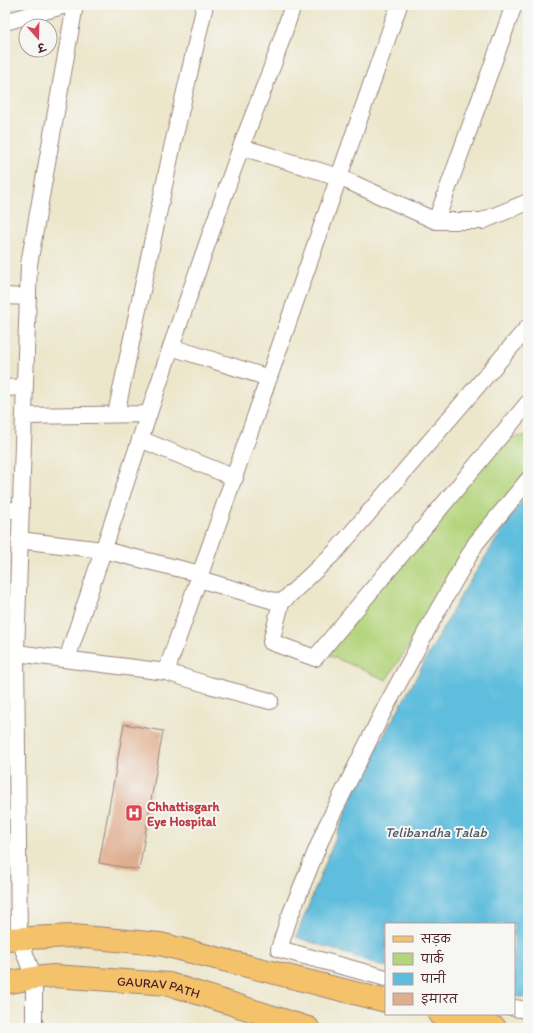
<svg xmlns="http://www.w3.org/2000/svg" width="533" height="1033" viewBox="0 0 533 1033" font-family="Itim,'Playpen Sans Deva',sans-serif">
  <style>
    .green { fill: #b3d47b; stroke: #7e7a53 }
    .water { fill: #5ebddd; stroke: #546e84 }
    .building { fill: #dfae90 }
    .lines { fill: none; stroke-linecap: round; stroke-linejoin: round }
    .street-casing { stroke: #9b827b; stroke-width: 18 }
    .primary-casing { stroke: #9b827b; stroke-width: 24 }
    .street { stroke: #fff; stroke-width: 16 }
    .primary { stroke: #f3c26a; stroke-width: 22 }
    .labels { text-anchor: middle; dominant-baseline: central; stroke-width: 4; stroke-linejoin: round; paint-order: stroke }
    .health-label { font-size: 13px; font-weight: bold; fill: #be3a42; stroke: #f6f6f2; text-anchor: start }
    .street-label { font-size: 13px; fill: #4a1f2b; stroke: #f6f6f2 }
    .water-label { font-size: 14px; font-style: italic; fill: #515669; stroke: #f6f6f2 }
  </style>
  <rect width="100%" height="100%" fill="#f6f6f2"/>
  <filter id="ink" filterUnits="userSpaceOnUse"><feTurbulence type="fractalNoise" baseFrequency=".025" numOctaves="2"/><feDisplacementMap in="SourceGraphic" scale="8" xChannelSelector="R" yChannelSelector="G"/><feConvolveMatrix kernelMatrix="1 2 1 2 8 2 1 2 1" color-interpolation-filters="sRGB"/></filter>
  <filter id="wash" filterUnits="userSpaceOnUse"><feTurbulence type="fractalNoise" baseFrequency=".012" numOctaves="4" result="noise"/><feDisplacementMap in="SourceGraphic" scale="16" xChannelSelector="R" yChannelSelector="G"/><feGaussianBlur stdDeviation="0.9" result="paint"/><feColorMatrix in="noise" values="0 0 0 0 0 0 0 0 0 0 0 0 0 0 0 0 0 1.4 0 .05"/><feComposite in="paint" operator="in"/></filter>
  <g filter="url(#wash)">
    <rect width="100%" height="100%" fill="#ece6cb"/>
    <path class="green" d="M 528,436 L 528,468 L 386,680 L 329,655 L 407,551 L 495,438 Z"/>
    <path class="water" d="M 528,496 L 528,998 L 514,996 L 514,924 L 386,924 L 386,967 L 296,937 L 358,782 L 412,685 L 463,592 L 518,506 Z"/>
    <g id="blocks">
      <path class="building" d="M 124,724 L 163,731 L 139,870 L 99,863 Z"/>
    </g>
  </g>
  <g filter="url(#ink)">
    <use href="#blocks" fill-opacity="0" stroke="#9b827b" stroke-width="1"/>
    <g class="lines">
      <defs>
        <path id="street" d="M 5,22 L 66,5
          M 241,147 L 275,59 L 293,5
          M 436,221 L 482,221 L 528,202
          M 5,296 L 28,297
          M 171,347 L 269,378
          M 5,388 L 25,387
          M 116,414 L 172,148 L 205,5
          M 24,416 L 148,414
          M 140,439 L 235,478
          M 5,510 L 20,510
          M 19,540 L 103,550 L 201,574
          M 199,579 L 281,603 L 336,551 L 528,327
          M 281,603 L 271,642 L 315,658 L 528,403
          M 16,653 L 166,672 L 209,685 L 270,701
          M 67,659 L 171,347 L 241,147 L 339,177 L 436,221 L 514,5
          M 166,672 L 399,5
          M 386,978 L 279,949 L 289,918 L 326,827 L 383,712 L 434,617 L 476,543 L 528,480
          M 514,1008 L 528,1010
          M 34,1028 L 34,978 L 19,938 L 16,653 L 29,264 L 75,5"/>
        <g id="primary">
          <path d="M 5,939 L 73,936 L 160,944 L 386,1001"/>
          <path id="s1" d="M 5,983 L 34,978 L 53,976 L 169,984 L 308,1028"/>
          <path d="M 439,1014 L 495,1028"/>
        </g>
      </defs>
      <use href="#street" class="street-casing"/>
      <use href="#primary" class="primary-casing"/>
      <use href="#street" class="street"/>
      <use href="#primary" class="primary"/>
    </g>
  </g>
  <defs>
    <symbol id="hospital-square" viewBox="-11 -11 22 22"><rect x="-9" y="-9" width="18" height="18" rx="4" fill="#e0444e" stroke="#f6f6f2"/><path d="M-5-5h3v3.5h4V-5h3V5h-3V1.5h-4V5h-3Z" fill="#fff"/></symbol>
  </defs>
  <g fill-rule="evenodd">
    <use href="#hospital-square" x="124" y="803" width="20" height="20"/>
  </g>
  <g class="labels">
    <g class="health-label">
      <text x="147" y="806">Chhattisgarh<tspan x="147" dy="15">Eye Hospital</tspan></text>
    </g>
    <g class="street-label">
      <text stroke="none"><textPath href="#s1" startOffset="155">GAURAV PATH</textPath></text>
    </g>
    <g class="water-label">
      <text x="436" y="832">Telibandha Talab</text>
    </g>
  </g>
  <rect width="533" height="1033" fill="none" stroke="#f6f6f2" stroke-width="20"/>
  <rect x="385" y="923" width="130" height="92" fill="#f6f6f2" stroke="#b1a0a2"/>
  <rect x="393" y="936" width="20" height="6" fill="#f3c26a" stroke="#b1a0a2"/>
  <text x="421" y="943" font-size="12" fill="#4a1f2b">सड़क</text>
  <rect x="393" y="953" width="20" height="12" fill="#b3d47b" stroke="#b1a0a2"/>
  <text x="421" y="963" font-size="12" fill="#4a1f2b">पार्क</text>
  <rect x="393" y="973" width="20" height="12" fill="#5ebddd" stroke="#b1a0a2"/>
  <text x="421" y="983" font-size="12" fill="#4a1f2b">पानी</text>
  <rect x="393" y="993" width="20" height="12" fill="#dfae90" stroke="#b1a0a2"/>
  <text x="421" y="1003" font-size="12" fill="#4a1f2b">इमारत</text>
  <g transform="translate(38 38) rotate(160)"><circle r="19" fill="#f6f6f2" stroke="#b1a0a2"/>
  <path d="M0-3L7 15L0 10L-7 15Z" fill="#d1495b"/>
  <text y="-6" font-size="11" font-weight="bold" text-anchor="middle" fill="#4a1f2b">उ</text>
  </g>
</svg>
